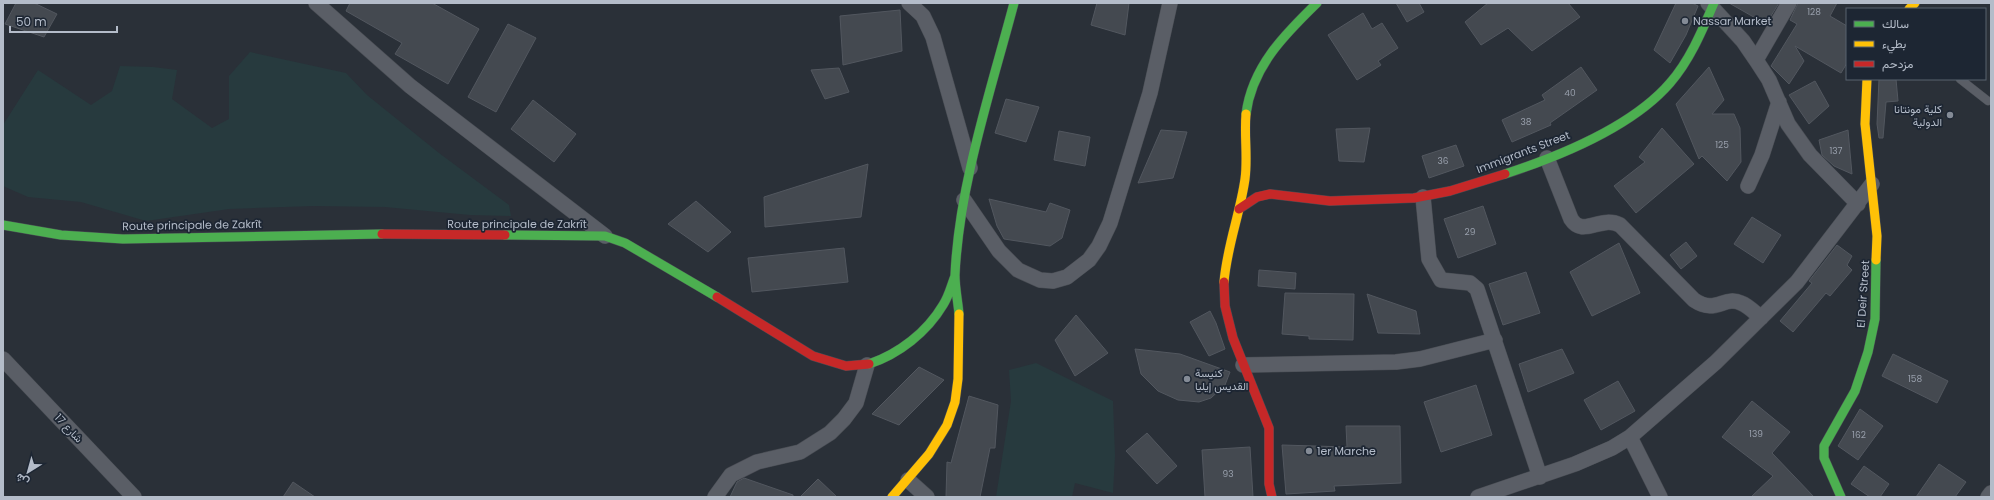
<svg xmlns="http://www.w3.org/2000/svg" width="1994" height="500" viewBox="0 0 1994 500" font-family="Poppins,Vazirmatn,sans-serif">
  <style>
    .green { fill: #273a3e }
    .building { fill: #444950; stroke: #52575f }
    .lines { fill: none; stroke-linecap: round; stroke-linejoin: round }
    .lane-casing { stroke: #484c53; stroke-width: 9 }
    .street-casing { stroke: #484c53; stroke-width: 16 }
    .fast-casing { stroke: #484c53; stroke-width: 10 }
    .slow-casing { stroke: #484c53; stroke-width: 10 }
    .jam-casing { stroke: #484c53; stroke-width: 10 }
    .lane { stroke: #5a5e66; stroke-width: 8 }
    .street { stroke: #5a5e66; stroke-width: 15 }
    .fast { stroke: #4caf50; stroke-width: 9 }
    .slow { stroke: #ffc107; stroke-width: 9 }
    .jam { stroke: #c62828; stroke-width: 9 }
    .poi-dot { fill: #848b96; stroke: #1d2633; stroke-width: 1.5 }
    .labels { text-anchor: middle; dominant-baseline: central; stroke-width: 3.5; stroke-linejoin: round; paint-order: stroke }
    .number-label { font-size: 9px; fill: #989fab }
    .poi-label { font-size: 11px; fill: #b4bcc9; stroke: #1d2633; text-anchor: start }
    .street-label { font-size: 11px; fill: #b4bcc9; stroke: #1d2633 }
  </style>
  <rect width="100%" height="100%" fill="#2a3038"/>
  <path class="green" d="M 250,52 L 346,73 L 367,95 L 439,153 L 509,205 L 511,216 L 470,215 L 385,207 L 314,206 L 229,209 L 146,221 L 81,202 L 28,197 L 3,186 L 3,125 L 38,70 L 91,105 L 112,91 L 120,66 L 153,67 L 177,70 L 172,99 L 212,128 L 229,119 L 229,76 Z
    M 1036,363 L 1113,401 L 1115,456 L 1113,493 L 1075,483 L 1072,497 L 996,497 L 1011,401 L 1009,370 Z"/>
  <path class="building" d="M 16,3 L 34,3 L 57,14 L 44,37 L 5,24 Z
    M 350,3 L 432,3 L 479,29 L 448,84 L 395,54 L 402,43 L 346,11 Z
    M 1097,3 L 1129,3 L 1125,35 L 1091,25 Z
    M 1396,3 L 1419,3 L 1424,12 L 1407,22 Z
    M 1488,3 L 1568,3 L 1580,17 L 1532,51 L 1508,28 L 1481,45 L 1465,22 Z
    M 1676,3 L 1692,3 L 1698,6 L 1686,35 L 1670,63 L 1654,50 Z
    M 1729,3 L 1779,3 L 1766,24 Z
    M 1798,3 L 1837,3 L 1830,16 L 1847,26 L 1847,63 L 1841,73 L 1795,46 L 1804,61 L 1789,84 L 1771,66 L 1797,24 L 1790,20 Z
    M 900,10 L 902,51 L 843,65 L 840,16 Z
    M 1363,13 L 1372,29 L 1382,23 L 1398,48 L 1378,61 L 1381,65 L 1357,80 L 1328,35 Z
    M 508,24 L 536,38 L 496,112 L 468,97 Z
    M 1581,67 L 1597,90 L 1550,123 L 1551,125 L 1512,142 L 1502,120 L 1545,100 L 1542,95 Z
    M 1709,67 L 1724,100 L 1712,114 L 1734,114 L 1740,128 L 1741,162 L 1727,181 L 1702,156 L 1699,159 L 1676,104 Z
    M 839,68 L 849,92 L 825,99 L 811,70 Z
    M 1879,79 L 1896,79 L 1898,101 L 1886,102 L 1883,138 L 1879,138 L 1877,124 Z
    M 1815,81 L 1829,106 L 1809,124 L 1789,95 Z
    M 1006,99 L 1039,107 L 1026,142 L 995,133 Z
    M 533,100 L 576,134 L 554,162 L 511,129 Z
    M 1370,128 L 1364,162 L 1339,161 L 1336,129 Z
    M 1662,128 L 1694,164 L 1636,213 L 1614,186 L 1645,162 L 1639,157 Z
    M 1161,130 L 1187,132 L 1173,178 L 1138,183 Z
    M 1848,130 L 1852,174 L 1834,166 L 1822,155 L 1819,140 Z
    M 1059,131 L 1090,137 L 1085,166 L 1054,160 Z
    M 1456,145 L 1464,166 L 1429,178 L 1422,156 Z
    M 868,164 L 861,217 L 765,227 L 764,197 Z
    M 989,199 L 1046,212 L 1050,203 L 1070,210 L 1062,238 L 1050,246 L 1004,239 L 997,226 Z
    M 696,201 L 731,232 L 708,252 L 668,224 Z
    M 1483,206 L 1496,244 L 1458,258 L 1444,219 Z
    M 1752,217 L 1781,235 L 1763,263 L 1734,244 Z
    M 1686,242 L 1697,256 L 1681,269 L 1670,255 Z
    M 1619,243 L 1640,293 L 1592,316 L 1570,272 Z
    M 1837,245 L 1852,256 L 1847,265 L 1852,270 L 1830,296 L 1826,293 L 1793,332 L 1780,321 L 1812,283 L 1809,281 Z
    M 844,248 L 848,282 L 752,292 L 748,258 Z
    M 1259,270 L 1296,273 L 1295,289 L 1258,286 Z
    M 1526,272 L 1540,313 L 1503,325 L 1489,284 Z
    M 1285,293 L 1354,294 L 1353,340 L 1309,339 L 1309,336 L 1282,334 Z
    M 1367,294 L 1416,311 L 1420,334 L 1378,333 Z
    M 1210,311 L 1216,323 L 1225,349 L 1209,356 L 1190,322 Z
    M 1076,315 L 1108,353 L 1075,376 L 1055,340 Z
    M 1135,349 L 1180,354 L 1230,372 L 1225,385 L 1211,398 L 1199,402 L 1178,400 L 1158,391 L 1141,374 Z
    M 1562,349 L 1574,373 L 1528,392 L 1519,364 Z
    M 1893,354 L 1948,381 L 1937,403 L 1882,376 Z
    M 919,367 L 944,380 L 899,425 L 872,414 Z
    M 1618,381 L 1635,411 L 1601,430 L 1584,400 Z
    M 1476,385 L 1492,435 L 1441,452 L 1424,402 Z
    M 969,396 L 998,405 L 995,448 L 990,448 L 980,497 L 946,497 L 947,462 L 951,463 Z
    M 1752,401 L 1790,432 L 1772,453 L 1814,497 L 1751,497 L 1773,476 L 1722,437 Z
    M 1860,409 L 1883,426 L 1858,460 L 1838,446 Z
    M 1346,426 L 1400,426 L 1401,483 L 1334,486 L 1335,491 L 1286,494 L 1282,445 L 1347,447 Z
    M 1147,433 L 1177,466 L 1157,484 L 1126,451 Z
    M 1250,447 L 1253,497 L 1205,497 L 1202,450 Z
    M 1939,464 L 1966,482 L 1955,497 L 1916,497 Z
    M 1864,466 L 1889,484 L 1880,497 L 1870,497 L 1851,484 Z
    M 744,478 L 793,495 L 793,497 L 730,497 L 737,482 Z
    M 818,479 L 837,497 L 800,497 Z
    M 293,482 L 315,497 L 283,497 Z"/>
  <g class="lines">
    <defs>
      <path id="lane" d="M 1960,79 L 1988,101"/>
      <path id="street" d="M 316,3 L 410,86 L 605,236
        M 909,3 L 923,16 L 933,37 L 970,168
        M 1708,3 L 1743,41 L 1756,60 L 1769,80 L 1788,124 L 1810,155 L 1858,204
        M 1756,60 L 1789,3
        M 1547,158 L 1571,219 C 1583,238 1600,215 1620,225 L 1694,300 C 1716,315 1724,295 1741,303 C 1749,306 1755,313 1761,318
        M 1748,186 L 1762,155 L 1779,102
        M 1423,197 L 1429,259 L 1441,280 L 1470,283 L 1477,289 L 1540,477
        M 964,200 L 999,251 L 1018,270 L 1040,280 L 1053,281 L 1067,277 L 1089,260 L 1099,246 L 1110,223 L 1150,93 L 1170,3
        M 3,359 L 134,497
        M 1243,365 L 1396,362 L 1420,359 L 1495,340
        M 1630,437 L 1660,497
        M 908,480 L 927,497
        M 715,497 L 731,475 L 757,462 L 800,452 L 830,433 L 844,419 L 856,403 L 867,365
        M 1478,497 L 1575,464 L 1612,448 L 1630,437 L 1716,362 L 1797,282 L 1872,184
        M 1988,497 L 1991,493"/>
      <path id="fast" d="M 1246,114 C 1252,67 1284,35 1317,3
        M 1505,174 C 1560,156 1632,127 1670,83 C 1690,60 1702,31 1714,3
        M 3,225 L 61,235 L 123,239 L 382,234
        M 505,235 L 605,236 L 625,243 L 717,297
        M 959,314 C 958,302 955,288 955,275 C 959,185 991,90 1014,3
        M 869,364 C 899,354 927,332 943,305 C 949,296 951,286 955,276
        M 1841,497 L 1824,458 L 1824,446 L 1855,391 L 1868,352 L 1875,319 L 1876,260"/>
      <path id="slow" d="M 1909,9 L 1915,3
        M 1867,79 L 1865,124 L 1877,236 L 1876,260
        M 1224,282 C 1227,246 1240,214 1245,179 C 1248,157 1244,136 1246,114
        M 892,497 L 929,454 L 947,425 L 955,402 L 958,379 L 959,314"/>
      <path id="jam" d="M 1239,209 L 1257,197 L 1270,194 L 1330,201 L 1414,198 L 1450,191 L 1505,174
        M 382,234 L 505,235
        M 1224,282 L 1225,306 L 1233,338 L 1269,428 L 1269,484 L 1272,497
        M 717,297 L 813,356 L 846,366 L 869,364"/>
    </defs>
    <use href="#lane" class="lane-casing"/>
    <use href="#street" class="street-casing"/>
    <use href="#fast" class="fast-casing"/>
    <use href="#slow" class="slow-casing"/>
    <use href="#jam" class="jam-casing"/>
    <use href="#lane" class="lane"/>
    <use href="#street" class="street"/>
    <use href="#fast" class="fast"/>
    <use href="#slow" class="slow"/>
    <use href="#jam" class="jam"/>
  </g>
  <g class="poi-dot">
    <circle cx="1685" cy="21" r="4"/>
    <circle cx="1950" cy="115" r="4"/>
    <circle cx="1187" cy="379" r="4"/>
    <circle cx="1309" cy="451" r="4"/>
  </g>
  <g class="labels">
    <g class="number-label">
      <text x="1814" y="12">128</text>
      <text x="1570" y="93">40</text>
      <text x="1526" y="122">38</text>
      <text x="1722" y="145">125</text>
      <text x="1836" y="151">137</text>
      <text x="1443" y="161">36</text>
      <text x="1470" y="232">29</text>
      <text x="1915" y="379">158</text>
      <text x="1756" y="434">139</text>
      <text x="1859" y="435">162</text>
      <text x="1228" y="474">93</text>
    </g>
    <g class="poi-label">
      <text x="1693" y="21">Nassar Market</text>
      <text x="1942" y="109" text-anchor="end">كلية مونتانا<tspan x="1942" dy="13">الدولية</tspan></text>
      <text x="1195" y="373">كنيسة<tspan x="1195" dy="13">القديس إيليا</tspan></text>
      <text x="1317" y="451">1er Marche</text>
    </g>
    <g class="street-label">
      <text transform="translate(1523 152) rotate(-21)">Immigrants Street</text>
      <text x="517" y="224">Route principale de Zakrît</text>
      <text transform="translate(192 225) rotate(-1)">Route principale de Zakrît</text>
      <text transform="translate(1863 294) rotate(-86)">El Deir Street</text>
      <text transform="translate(69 428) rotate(46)">شارع 17</text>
    </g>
  </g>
  <rect width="1994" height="500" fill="none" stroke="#b4bcc9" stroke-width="8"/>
  <rect x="1846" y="8" width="140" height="72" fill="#1d2633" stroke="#59626f"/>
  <rect x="1854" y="21" width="20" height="6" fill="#4caf50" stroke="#59626f"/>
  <text x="1882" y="28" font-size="12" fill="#b4bcc9">سالك</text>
  <rect x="1854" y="41" width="20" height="6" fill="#ffc107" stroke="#59626f"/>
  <text x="1882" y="48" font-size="12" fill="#b4bcc9">بطيء</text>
  <rect x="1854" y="61" width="20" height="6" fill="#c62828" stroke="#59626f"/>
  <text x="1882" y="68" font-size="12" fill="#b4bcc9">مزدحم</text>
  <g transform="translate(28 472) rotate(217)" stroke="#1d2633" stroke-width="3" paint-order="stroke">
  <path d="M0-3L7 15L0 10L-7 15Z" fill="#b4bcc9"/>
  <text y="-6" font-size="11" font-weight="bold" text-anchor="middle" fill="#b4bcc9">ش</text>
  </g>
  <path d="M10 26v6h107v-6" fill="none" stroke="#b4bcc9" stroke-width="2"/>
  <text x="16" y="26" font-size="12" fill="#b4bcc9" stroke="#1d2633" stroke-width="3" paint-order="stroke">50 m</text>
</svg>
